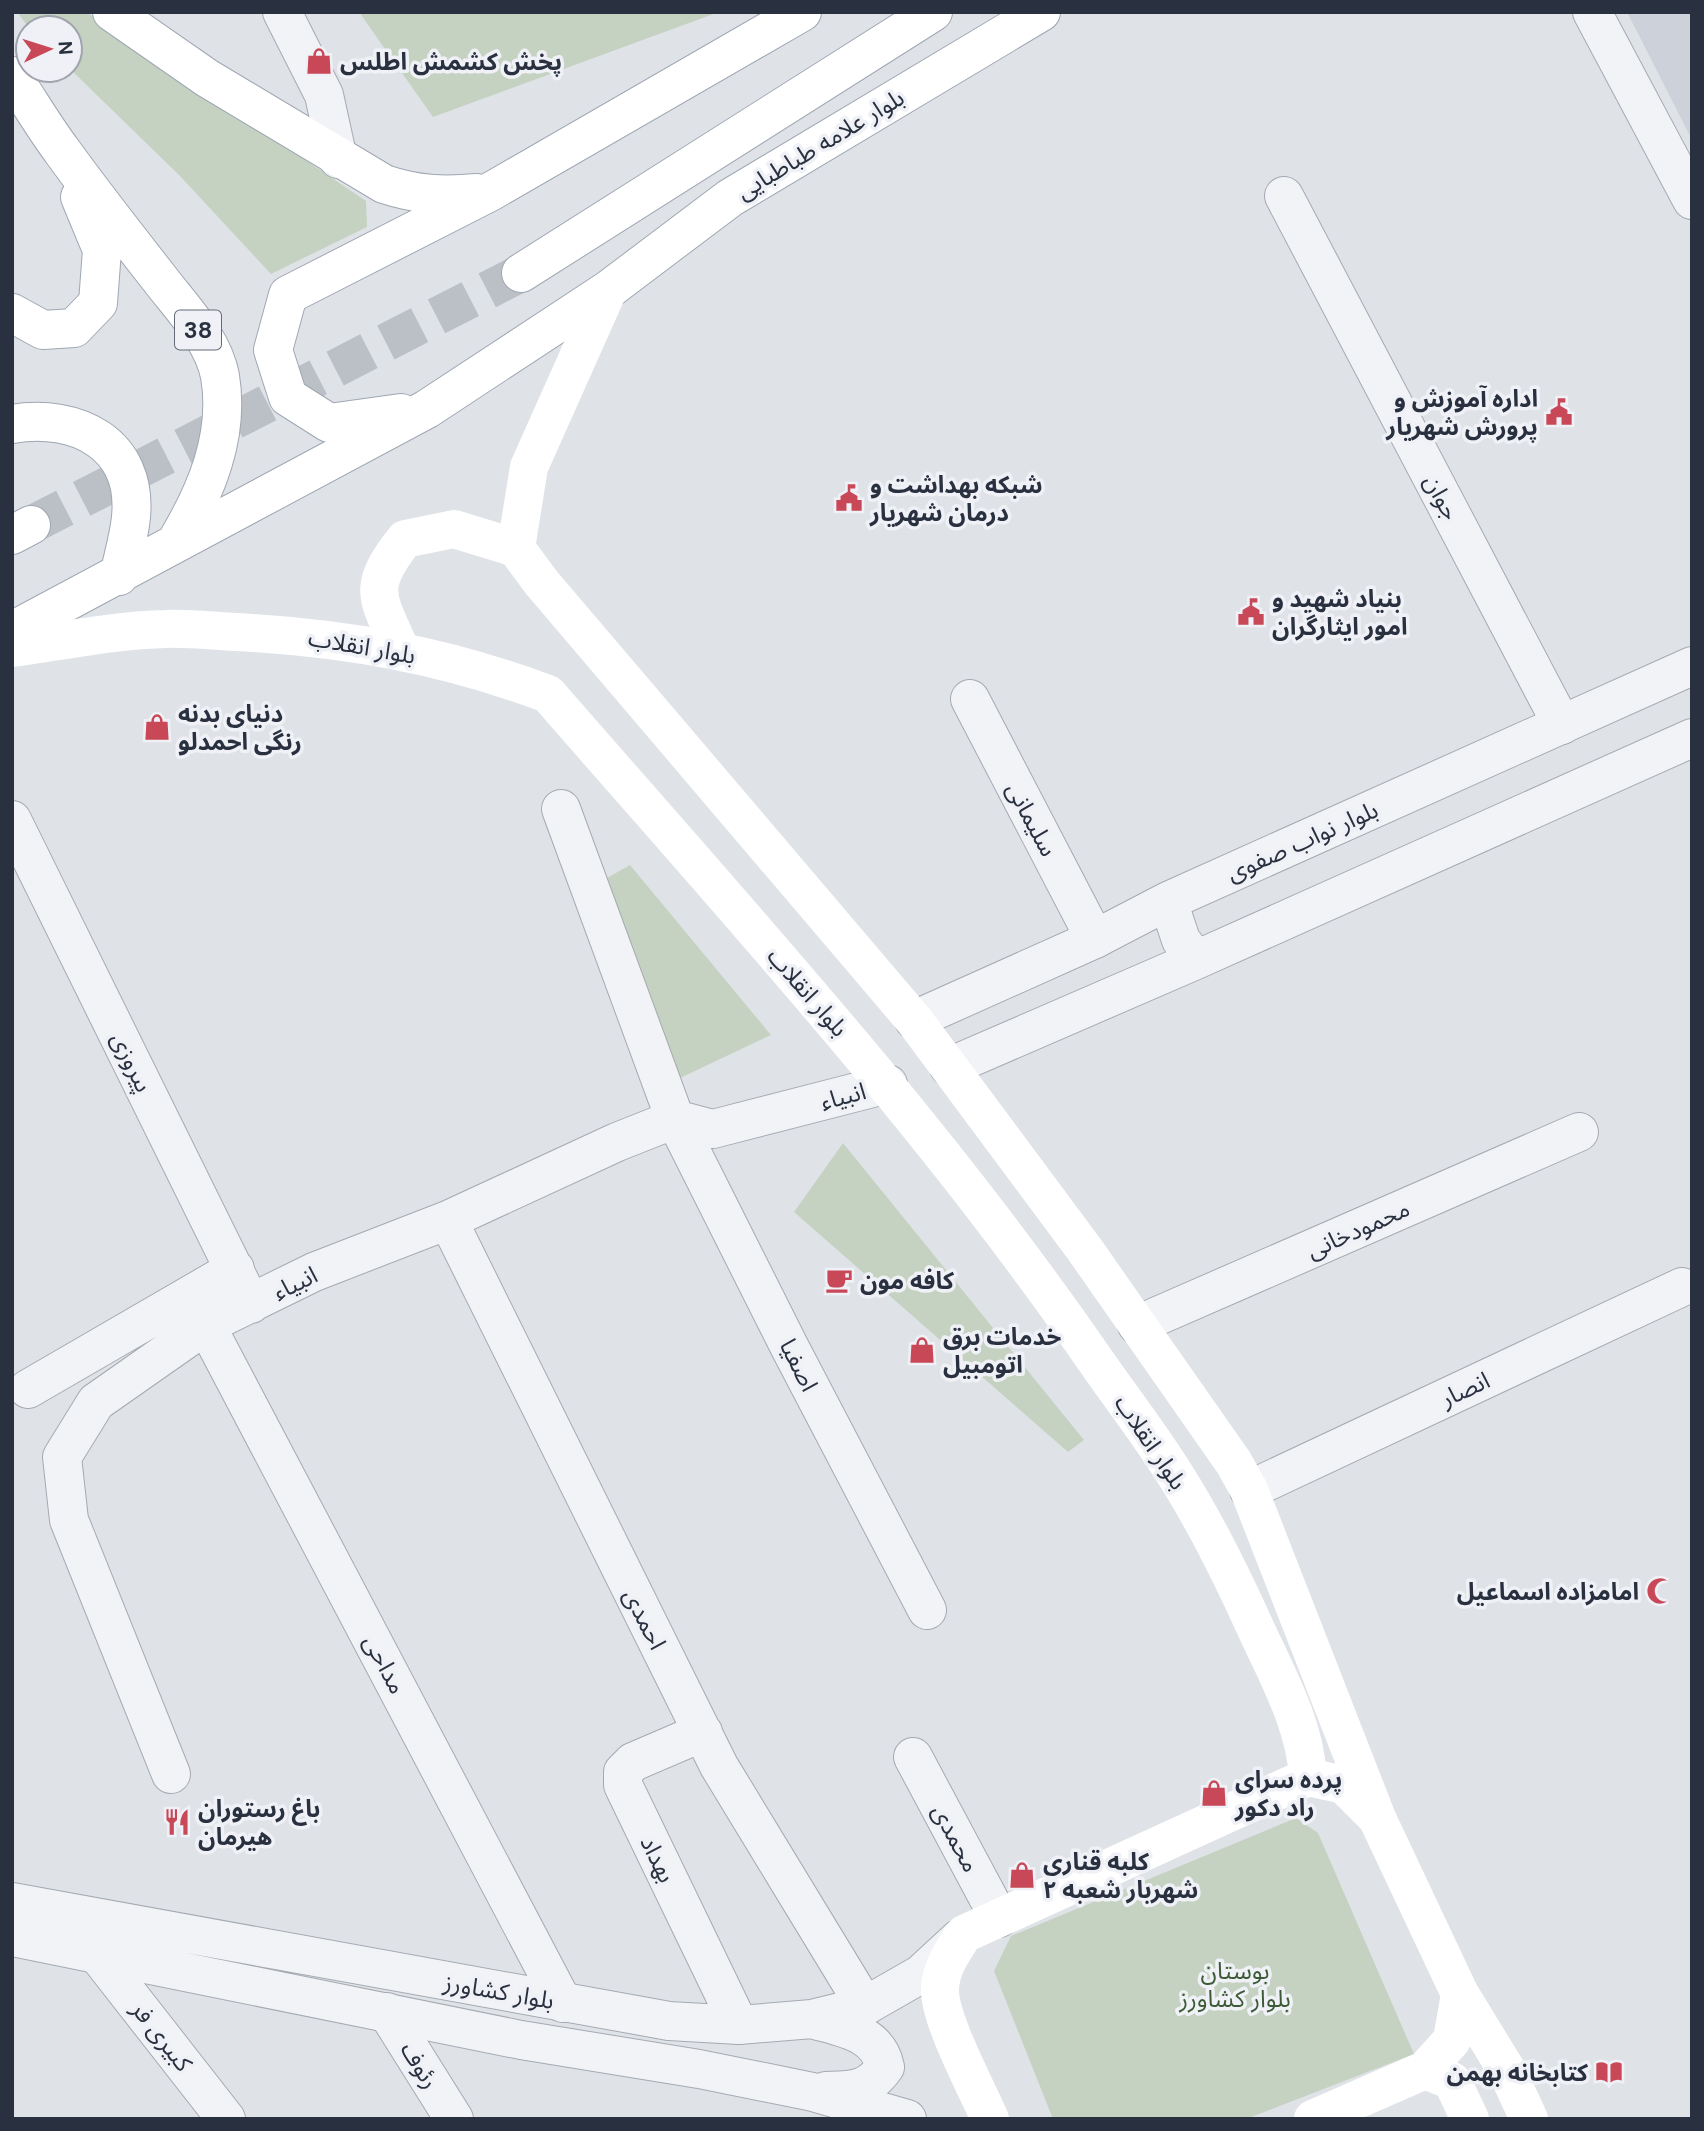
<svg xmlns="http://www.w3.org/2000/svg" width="1704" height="2131" viewBox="0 0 1704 2131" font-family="'DM Sans','Noto Sans Arabic',sans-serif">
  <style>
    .built { fill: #cdd2da }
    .green { fill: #c5d2c1 }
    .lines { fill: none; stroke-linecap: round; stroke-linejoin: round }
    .primary-tunnel { stroke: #bbbfc6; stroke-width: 38; stroke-dasharray: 38 19; stroke-linecap: butt }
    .minor-casing { stroke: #a5aab2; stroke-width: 40 }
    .tertiary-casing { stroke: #a5aab2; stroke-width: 40 }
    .primary-casing { stroke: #9fa7b3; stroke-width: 40 }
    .minor { stroke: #f2f3f6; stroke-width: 38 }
    .tertiary { stroke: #f2f3f6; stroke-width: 38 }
    .secondary { stroke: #fff; stroke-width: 38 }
    .primary { stroke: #fff; stroke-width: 38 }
    .labels { text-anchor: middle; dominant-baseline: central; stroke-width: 7; stroke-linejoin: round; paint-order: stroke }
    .shield { fill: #eff1f6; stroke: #646a76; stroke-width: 2 }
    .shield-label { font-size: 23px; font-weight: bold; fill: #29303f }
    .poi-label { font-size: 24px; font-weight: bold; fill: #29303f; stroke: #eff1f6; text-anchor: start }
    .street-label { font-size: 24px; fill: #29303f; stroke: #eff1f6 }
    .park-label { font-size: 24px; fill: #3c5a36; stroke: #eff1f6 }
  </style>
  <rect width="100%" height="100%" fill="#dfe3e8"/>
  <path class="built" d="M 1627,12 L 1692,12 L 1692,140 Z"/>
  <path class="green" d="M 17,12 L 86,12 L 366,201 L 367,227 L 271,274 L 179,175 L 70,69 L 70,28 L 29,28 Z
    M 359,12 L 719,12 L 433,117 Z
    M 630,865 L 771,1035 L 678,1079 L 598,883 Z
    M 843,1143 L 1084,1440 L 1068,1452 L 794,1212 Z
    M 1296,1818 L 1318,1833 L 1414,2054 L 1246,2119 L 1053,2119 L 994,1971 L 1011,1936 Z"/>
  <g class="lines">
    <path class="primary-tunnel" d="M 31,525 L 521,273"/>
    <defs>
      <path id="minor" d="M 282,12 L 324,95 L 338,159
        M 1592,12 L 1692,200
        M 1284,196 L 1562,725
        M 970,699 L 1095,939
        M 561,809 L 675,1119 L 789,1346 L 927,1610
        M 12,820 L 251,1304
        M 448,1220 L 719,1766 L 865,2006
        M 206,1325 L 563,2003
        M 1137,1325 L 1579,1132
        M 28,1389 L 235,1269
        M 1249,1490 L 1682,1287
        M 703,1732 L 633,1762 L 623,1772 L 623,1785 L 739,2025
        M 913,1757 L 999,1918
        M 171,1774 L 69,1520 L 62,1457 L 96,1402 L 206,1325 L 314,1272 L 448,1220 L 617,1142 L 675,1119 L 713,1129 L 888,1084
        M 97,1954 L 226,2119
        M 387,2012 L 454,2119"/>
      <path id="tertiary" d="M 1168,901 L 1181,940 L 1196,960
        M 914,1020 L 1095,939 L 1168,901 L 1692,666
        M 949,1067 L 1196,960 L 1692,738
        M 12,1902 L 669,2021 L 739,2025 L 812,2019 L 865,2006 L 921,1974 L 960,1938
        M 12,1937 L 521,2040 L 699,2069 L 813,2092 L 907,2119
        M 812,2019 C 842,2028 878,2032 885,2067 C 868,2091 853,2090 826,2091"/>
      <path id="primary" d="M 112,12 L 207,78 L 384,184 C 417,195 443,196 477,193
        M 12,76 C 29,101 44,127 62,151 C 93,194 126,236 159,278 C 181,307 213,339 220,376 C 230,436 206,492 176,542
        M 521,273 L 933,12
        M 12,313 L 43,330 L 74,328 L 98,303 L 102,250 L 80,197
        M 401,413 L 329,423 L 288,397 L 273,350 L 288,295 L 490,192 L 802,12
        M 12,424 C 77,413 138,444 131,517 C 129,537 123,557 119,576
        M 12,535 L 31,525
        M 12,631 L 427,409 L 608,290 L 730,198 L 1041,12"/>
    </defs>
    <use href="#minor" class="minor-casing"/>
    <use href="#tertiary" class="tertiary-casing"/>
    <use href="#primary" class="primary-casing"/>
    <use href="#minor" class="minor"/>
    <use href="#tertiary" class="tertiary"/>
    <path class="secondary" d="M 516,548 L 529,467 L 608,290
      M 12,648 C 63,641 115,630 166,629 C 189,628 213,631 236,632 C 347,638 444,655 548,694 C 736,910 930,1121 1093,1357 C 1120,1396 1149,1433 1174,1473 C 1205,1521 1231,1574 1255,1627 C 1277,1675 1305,1724 1308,1777
      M 401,651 C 378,597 365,589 405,539 L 454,529 L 516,548 L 541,582 L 914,1020 L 1085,1250 L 1234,1463 L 1249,1490 L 1377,1818
      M 1460,1994 L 1506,2069 L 1529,2119
      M 1425,2070 L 1452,2081 L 1470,2119
      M 990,2119 C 977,2089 938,2017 940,1988 C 941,1967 953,1951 964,1934 L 1308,1777 L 1344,1785 L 1377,1818 L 1460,1994 L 1452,2040 L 1425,2070 L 1313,2119"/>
    <use href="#primary" class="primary"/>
  </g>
  <defs>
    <symbol id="shop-bare" viewBox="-9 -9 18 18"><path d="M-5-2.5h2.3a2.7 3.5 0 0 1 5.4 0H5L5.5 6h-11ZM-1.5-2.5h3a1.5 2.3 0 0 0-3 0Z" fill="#c94858" stroke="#eff1f6" stroke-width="2.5" paint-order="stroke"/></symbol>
    <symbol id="civic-bare" viewBox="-9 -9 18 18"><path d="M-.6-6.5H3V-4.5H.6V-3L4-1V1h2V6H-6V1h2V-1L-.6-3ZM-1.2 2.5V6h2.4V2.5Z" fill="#c94858" stroke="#eff1f6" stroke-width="2.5" paint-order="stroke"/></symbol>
    <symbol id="cafe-bare" viewBox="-9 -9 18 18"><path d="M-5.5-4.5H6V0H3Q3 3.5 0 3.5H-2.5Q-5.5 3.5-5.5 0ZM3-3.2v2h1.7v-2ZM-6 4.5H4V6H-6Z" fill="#c94858" stroke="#eff1f6" stroke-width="2.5" paint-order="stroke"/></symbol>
    <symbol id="mosque-bare" viewBox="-9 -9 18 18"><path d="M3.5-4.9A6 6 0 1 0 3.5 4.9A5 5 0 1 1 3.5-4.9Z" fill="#c94858" stroke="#eff1f6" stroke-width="2.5" paint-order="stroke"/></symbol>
    <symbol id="restaurant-bare" viewBox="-9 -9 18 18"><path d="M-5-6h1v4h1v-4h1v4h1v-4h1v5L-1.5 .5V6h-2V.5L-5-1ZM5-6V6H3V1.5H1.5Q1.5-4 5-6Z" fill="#c94858" stroke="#eff1f6" stroke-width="2.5" paint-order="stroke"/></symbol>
    <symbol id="library-bare" viewBox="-9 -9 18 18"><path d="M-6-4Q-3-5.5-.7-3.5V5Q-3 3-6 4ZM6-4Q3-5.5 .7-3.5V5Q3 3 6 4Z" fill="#c94858" stroke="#eff1f6" stroke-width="2.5" paint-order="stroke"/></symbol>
  </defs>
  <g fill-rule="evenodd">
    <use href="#shop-bare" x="300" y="42" width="38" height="38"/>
    <use href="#civic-bare" x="1540" y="393" width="38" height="38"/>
    <use href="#civic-bare" x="830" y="479" width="38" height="38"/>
    <use href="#civic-bare" x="1232" y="593" width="38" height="38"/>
    <use href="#shop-bare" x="138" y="708" width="38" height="38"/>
    <use href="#cafe-bare" x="820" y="1261" width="38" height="38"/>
    <use href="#shop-bare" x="903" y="1331" width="38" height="38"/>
    <use href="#mosque-bare" x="1641" y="1572" width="38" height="38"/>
    <use href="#shop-bare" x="1195" y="1774" width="38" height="38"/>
    <use href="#restaurant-bare" x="158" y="1803" width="38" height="38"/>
    <use href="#shop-bare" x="1003" y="1856" width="38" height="38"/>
    <use href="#library-bare" x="1590" y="2053" width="38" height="38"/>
  </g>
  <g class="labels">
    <rect class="shield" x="175" y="310.5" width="46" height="39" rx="5"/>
    <g class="shield-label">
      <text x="198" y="330">38</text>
    </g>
    <g class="poi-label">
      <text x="340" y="61">پخش کشمش اطلس</text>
      <text x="1538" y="398" text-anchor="end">اداره آموزش و<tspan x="1538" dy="28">پرورش شهریار</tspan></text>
      <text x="870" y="484">شبکه بهداشت و<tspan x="870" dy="28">درمان شهریار</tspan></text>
      <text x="1272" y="598">بنیاد شهید و<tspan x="1272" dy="28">امور ایثارگران</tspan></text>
      <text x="178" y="713">دنیای بدنه<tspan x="178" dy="28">رنگی احمدلو</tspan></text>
      <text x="860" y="1280">کافه مون</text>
      <text x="943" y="1336">خدمات برق<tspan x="943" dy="28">اتومبیل</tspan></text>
      <text x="1639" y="1591" text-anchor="end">امامزاده اسماعیل</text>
      <text x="1235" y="1779">پرده سرای<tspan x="1235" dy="28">راد دکور</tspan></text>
      <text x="198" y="1808">باغ رستوران<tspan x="198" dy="28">هیرمان</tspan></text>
      <text x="1043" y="1861">کلبه قناری<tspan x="1043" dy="28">شهربار شعبه ۲</tspan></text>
      <text x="1588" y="2072" text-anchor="end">کتابخانه بهمن</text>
    </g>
    <g class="street-label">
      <text transform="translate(820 144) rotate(-31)">بلوار علامه طباطبایی</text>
      <text transform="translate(1442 497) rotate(62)">جوان</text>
      <text transform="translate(362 646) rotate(10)">بلوار انقلاب</text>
      <text transform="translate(1032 819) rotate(62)">سلیمانی</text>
      <text transform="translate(1302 841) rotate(-24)">بلوار نواب صفوی</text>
      <text transform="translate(808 992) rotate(49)">بلوار انقلاب</text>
      <text transform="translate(132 1062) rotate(64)">پیروزی</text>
      <text transform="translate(843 1096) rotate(-15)">انبیاء</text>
      <text transform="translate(1358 1229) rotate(-24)">محمودخانی</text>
      <text transform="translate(295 1283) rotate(-26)">انبیاء</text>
      <text transform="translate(799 1365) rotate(63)">اصفیا</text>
      <text transform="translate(1465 1389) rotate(-25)">انصار</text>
      <text transform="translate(1151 1442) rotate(56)">بلوار انقلاب</text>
      <text transform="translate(645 1619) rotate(63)">احمدی</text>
      <text transform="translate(385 1664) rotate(62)">مداحی</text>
      <text transform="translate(956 1838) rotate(62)">محمدی</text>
      <text transform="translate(658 1859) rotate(64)">بهداد</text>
      <text transform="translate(499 1991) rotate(10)">بلوار کشاورز</text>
      <text transform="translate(162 2036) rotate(52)">کبیری فر</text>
      <text transform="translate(420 2065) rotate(58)">رئوف</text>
    </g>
    <g class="park-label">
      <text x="1235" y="1970">بوستان<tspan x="1235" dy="28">بلوار کشاورز</tspan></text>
    </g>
  </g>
  <rect width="1704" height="2131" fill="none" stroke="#29303f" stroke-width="28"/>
  <g transform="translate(49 49) rotate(86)"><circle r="33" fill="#eff1f6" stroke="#a0a4ad" stroke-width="2"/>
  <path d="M0-5L12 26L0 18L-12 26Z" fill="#c94858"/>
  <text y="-10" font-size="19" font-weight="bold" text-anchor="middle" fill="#29303f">N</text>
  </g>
</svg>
